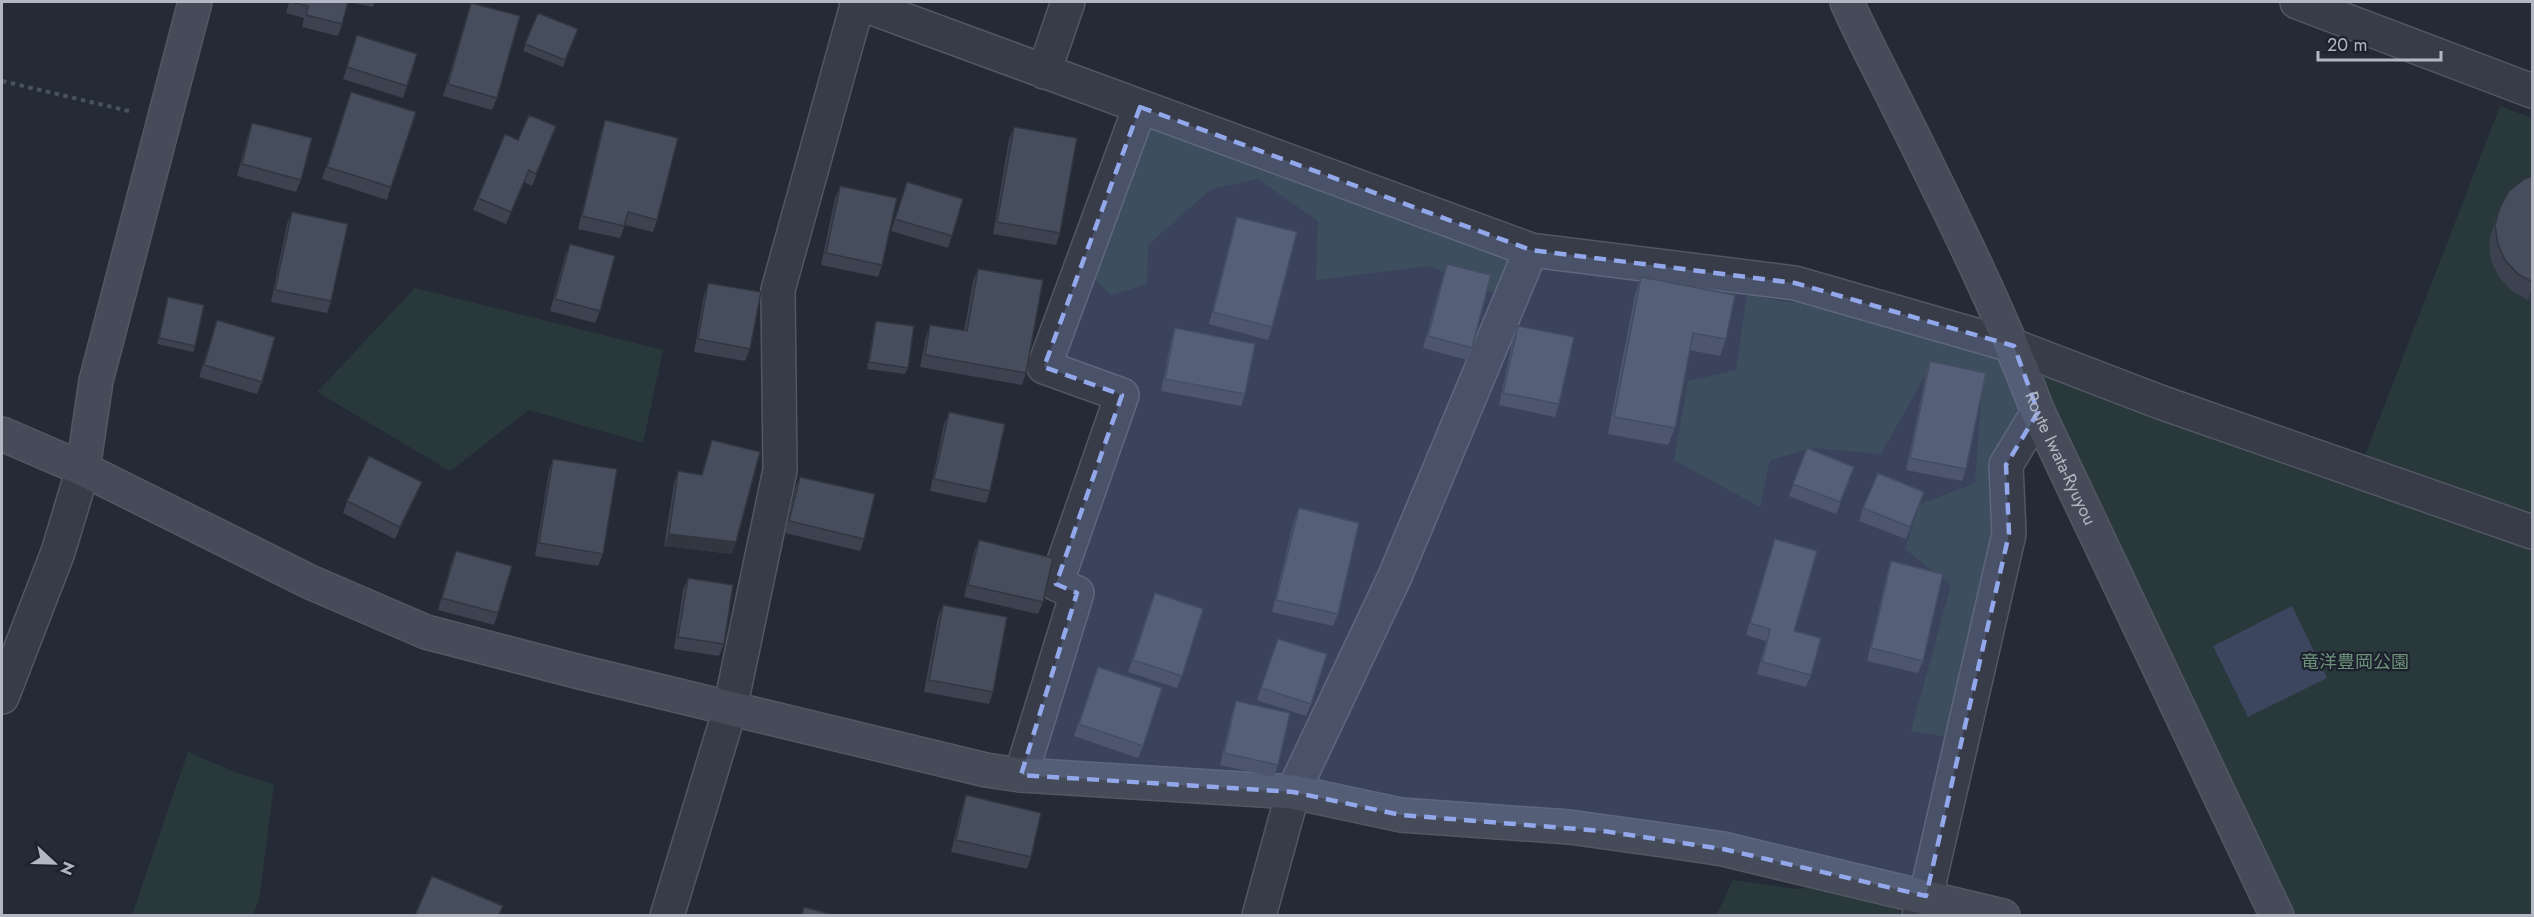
<svg xmlns="http://www.w3.org/2000/svg" width="2534" height="917" viewBox="0 0 2534 917" font-family="Jost,'Noto Sans JP',sans-serif">
  <style>
    .green { fill: #29383b }
    .water { fill: #3c465f }
    .lines { fill: none; stroke-linecap: round; stroke-linejoin: round }
    .street-casing { stroke: #535763; stroke-width: 36 }
    .secondary-casing { stroke: #535763; stroke-width: 36 }
    .path { stroke: #465358; stroke-width: 4; stroke-dasharray: 4.5 4.5; stroke-linecap: butt }
    .street { stroke: #383c48; stroke-width: 33 }
    .secondary { stroke: #464b5a; stroke-width: 33 }
    .wall { fill: #3c424f }
    .shaded-wall { fill: #313640 }
    .building { fill: #464d5c; stroke: #313640; stroke-width: 1.5 }
    .marked { fill: #92a8ea; fill-opacity: 0.2; stroke: #92a8ea; stroke-width: 4.5; stroke-dasharray: 12 8; stroke-linejoin: round }
    .labels { text-anchor: middle; dominant-baseline: central; stroke-width: 4.5; stroke-linejoin: round; paint-order: stroke }
    .street-label { font-size: 18px; fill: #b3b7c4; stroke: #1d212d }
    .park-label { font-size: 18px; fill: #6d927a; stroke: #1d212d }
  </style>
  <rect width="100%" height="100%" fill="#252a37"/>
  <path class="green" d="M 2500,106 L 2532,118 L 2532,534 L 2359,471 Z
    M 1140,107 L 1527,259 L 1510,300 L 1429,266 L 1316,280 L 1318,221 L 1258,179 L 1211,189 L 1148,245 L 1147,284 L 1111,295 L 1082,266 Z
    M 415,288 L 663,350 L 643,443 L 529,410 L 450,471 L 317,392 Z
    M 1747,294 L 1785,302 L 1880,307 L 1950,327 L 2024,376 L 2038,412 L 1999,456 L 2009,534 L 1953,738 L 1911,731 L 1951,585 L 1905,549 L 1920,504 L 1975,483 L 1982,385 L 1926,374 L 1881,454 L 1814,448 L 1770,460 L 1760,507 L 1674,460 L 1688,381 L 1736,370 Z
    M 2014,346 L 2532,538 L 2532,915 L 2275,915 Z
    M 188,752 L 237,773 L 274,784 L 259,900 L 253,915 L 132,915 Z
    M 1733,880 L 1795,889 L 1870,883 L 1899,906 L 1901,915 L 1716,916 Z"/>
  <path class="water" d="M 2292,606 L 2327,678 L 2248,717 L 2213,646 Z"/>
  <g class="lines">
    <defs>
      <path id="street" d="M 856,2 L 1531,250 L 1795,283 L 2014,346 L 2160,402 L 2532,532
        M 2297,2 L 2532,91
        M 1044,72 L 1068,2
        M 2,697 L 58,552 L 83,469
        M 1021,775 L 1077,593 L 1056,584 L 1122,395 L 1044,367 L 1140,107
        M 667,916 L 730,709 L 780,470 L 778,290 L 858,2
        M 1259,916 L 1293,792 L 1395,576 L 1531,250
        M 1919,916 L 1926,896 L 2009,534 L 2006,465 L 2038,412"/>
      <g id="secondary">
        <path id="s1" d="M 1847,2 C 1861,34 1877,64 1893,96 C 1944,199 1997,303 2038,412 L 2277,916"/>
        <path d="M 2,434 L 83,469 L 310,582 L 426,632 L 580,672 L 986,770 L 1021,775 L 1293,792 L 1401,815 L 1569,827 L 1670,841 L 1723,849 L 2003,916"/>
        <path d="M 83,469 L 96,381 L 195,2"/>
      </g>
    </defs>
    <use href="#street" class="street-casing"/>
    <use href="#secondary" class="secondary-casing"/>
    <path class="path" d="M 2,81 L 129,111"/>
    <use href="#street" class="street"/>
    <use href="#secondary" class="secondary"/>
  </g>
  <path class="wall" d="M 289,2 L 348,2 L 342,24 L 338,36 L 302,27 L 304,18 L 286,13 Z
    M 349,2 L 375,2 L 373,7 Z
    M 471,3 L 497,98 L 492,110 L 443,96 L 467,15 Z
    M 538,13 L 578,29 L 563,67 L 523,51 Z
    M 357,35 L 407,86 L 403,98 L 343,79 Z
    M 347,104 L 391,187 L 387,200 L 322,179 Z
    M 605,120 L 657,220 L 653,232 L 625,225 L 620,238 L 578,229 L 601,132 Z
    M 252,123 L 301,180 L 296,192 L 237,176 L 248,135 Z
    M 556,126 L 532,186 L 524,182 L 506,224 L 473,210 L 478,198 L 518,140 Z
    M 1014,127 L 1060,233 L 1056,245 L 993,234 L 1009,139 Z
    M 2532,176 L 2532,300 L 2528,300 L 2512,291 L 2499,277 L 2491,261 L 2489,242 L 2494,224 L 2500,207 Z
    M 907,182 L 952,236 L 948,248 L 891,231 Z
    M 840,186 L 882,265 L 878,277 L 821,265 L 835,198 Z
    M 292,212 L 331,301 L 327,313 L 271,302 L 287,224 Z
    M 1237,217 L 1272,327 L 1268,340 L 1209,324 L 1233,229 Z
    M 570,244 L 600,311 L 595,323 L 550,311 L 565,256 Z
    M 1447,264 L 1472,348 L 1467,360 L 1423,348 L 1443,276 Z
    M 978,269 L 1026,373 L 1022,385 L 920,367 L 926,337 L 930,325 L 964,331 L 973,281 Z
    M 1641,277 L 1726,339 L 1720,356 L 1689,350 L 1675,428 L 1668,445 L 1608,434 L 1635,294 Z
    M 708,283 L 750,349 L 745,361 L 694,352 L 704,295 Z
    M 168,297 L 195,346 L 193,352 L 157,344 Z
    M 217,320 L 262,382 L 257,394 L 199,377 Z
    M 876,321 L 908,368 L 905,374 L 867,369 L 874,327 Z
    M 1518,326 L 1559,404 L 1555,417 L 1499,405 L 1513,338 Z
    M 1175,328 L 1245,394 L 1241,406 L 1161,391 L 1171,341 Z
    M 1930,361 L 1966,469 L 1962,481 L 1906,470 L 1926,374 Z
    M 949,412 L 990,491 L 986,503 L 930,491 L 944,424 Z
    M 712,440 L 732,554 L 664,546 L 674,483 L 678,471 L 701,475 Z
    M 1807,448 L 1850,479 L 1836,514 L 1789,496 Z
    M 553,459 L 603,554 L 598,566 L 535,556 L 549,471 Z
    M 800,477 L 864,539 L 860,551 L 785,533 L 795,489 Z
    M 422,482 L 417,494 L 395,539 L 343,513 L 347,501 Z
    M 1924,492 L 1906,539 L 1859,521 L 1863,508 Z
    M 1299,508 L 1338,614 L 1333,626 L 1272,612 L 1294,520 Z
    M 1775,539 L 1794,631 L 1811,675 L 1806,687 L 1757,674 L 1766,641 L 1746,635 Z
    M 979,540 L 1043,602 L 1038,614 L 964,597 L 974,552 Z
    M 456,551 L 498,613 L 494,625 L 438,610 L 451,563 Z
    M 1891,561 L 1923,661 L 1918,673 L 1867,661 L 1887,573 Z
    M 688,578 L 724,644 L 719,656 L 674,649 L 683,590 Z
    M 943,605 L 993,692 L 989,704 L 924,692 L 938,617 Z
    M 1150,605 L 1182,676 L 1177,688 L 1128,672 Z
    M 1273,651 L 1311,704 L 1306,716 L 1257,700 Z
    M 1098,667 L 1143,746 L 1138,758 L 1074,736 Z
    M 1236,701 L 1278,765 L 1274,777 L 1220,765 L 1232,713 Z
    M 966,795 L 1031,857 L 1027,869 L 951,852 L 962,807 Z"/>
  <path class="shaded-wall" d="M 2532,287 L 2532,300 L 2528,300 Z
    M 422,482 L 417,494 L 395,539 L 400,527 Z
    M 669,534 L 736,542 L 732,554 L 664,546 Z"/>
  <path class="building" d="M 291,2 L 348,2 L 342,24 L 306,15 L 308,6 Z
    M 471,3 L 520,16 L 497,98 L 448,84 Z
    M 538,13 L 578,29 L 565,60 L 525,44 Z
    M 357,35 L 417,54 L 407,86 L 347,67 Z
    M 351,92 L 416,112 L 391,187 L 327,167 Z
    M 529,115 L 556,126 L 536,174 L 529,170 L 511,212 L 478,198 L 505,134 L 518,140 Z
    M 605,120 L 678,138 L 657,220 L 628,212 L 624,226 L 582,216 Z
    M 252,123 L 312,138 L 301,180 L 242,164 Z
    M 1014,127 L 1077,138 L 1060,233 L 997,222 Z
    M 2532,176 L 2532,282 L 2518,274 L 2505,260 L 2498,244 L 2495,225 L 2500,207 L 2509,191 L 2524,179 Z
    M 907,182 L 963,199 L 952,236 L 895,219 Z
    M 840,186 L 897,198 L 882,265 L 826,253 Z
    M 292,212 L 348,224 L 331,301 L 275,290 Z
    M 1237,217 L 1297,232 L 1272,327 L 1213,312 Z
    M 570,244 L 615,256 L 600,311 L 555,299 Z
    M 1447,264 L 1491,275 L 1472,348 L 1428,336 Z
    M 978,269 L 1043,280 L 1026,373 L 925,355 L 930,325 L 967,331 Z
    M 1641,277 L 1735,295 L 1726,339 L 1693,333 L 1675,428 L 1614,417 Z
    M 708,283 L 761,292 L 750,349 L 698,339 Z
    M 168,297 L 204,305 L 195,346 L 159,338 Z
    M 217,320 L 275,337 L 262,382 L 204,365 Z
    M 876,321 L 914,326 L 908,368 L 869,362 Z
    M 1518,326 L 1574,337 L 1559,404 L 1503,393 Z
    M 1175,328 L 1255,344 L 1245,394 L 1165,379 Z
    M 1930,361 L 1986,373 L 1966,469 L 1910,458 Z
    M 949,412 L 1005,424 L 990,491 L 934,479 Z
    M 712,440 L 760,452 L 736,542 L 669,534 L 678,471 L 702,475 Z
    M 1807,448 L 1854,467 L 1840,502 L 1793,484 Z
    M 369,456 L 422,482 L 400,527 L 347,501 Z
    M 553,459 L 617,469 L 603,554 L 539,543 Z
    M 1878,473 L 1924,492 L 1910,527 L 1863,508 Z
    M 800,477 L 875,494 L 864,539 L 789,521 Z
    M 1299,508 L 1359,523 L 1338,614 L 1276,600 Z
    M 1775,539 L 1817,551 L 1794,631 L 1821,638 L 1811,675 L 1762,662 L 1770,629 L 1750,623 Z
    M 979,540 L 1053,558 L 1043,602 L 968,585 Z
    M 456,551 L 512,566 L 498,613 L 442,598 Z
    M 1891,561 L 1943,574 L 1923,661 L 1871,648 Z
    M 688,578 L 733,585 L 724,644 L 678,637 Z
    M 1155,593 L 1203,609 L 1182,676 L 1133,660 Z
    M 943,605 L 1007,617 L 993,692 L 929,680 Z
    M 1278,639 L 1327,654 L 1311,704 L 1261,688 Z
    M 1098,667 L 1162,688 L 1143,746 L 1079,724 Z
    M 1236,701 L 1290,713 L 1278,765 L 1224,753 Z
    M 966,795 L 1041,813 L 1031,857 L 956,840 Z
    M 432,876 L 503,906 L 499,915 L 415,915 Z
    M 804,907 L 833,915 L 802,915 Z"/>
  <path class="marked" d="M 1140,107 L 1531,250 L 1795,283 L 2014,346 L 2038,412 L 2006,465 L 2009,534 L 1926,896 L 1723,849 L 1603,831 L 1401,815 L 1293,792 L 1021,775 L 1077,593 L 1056,584 L 1122,395 L 1044,367 Z"/>
  <g class="labels">
    <g class="street-label">
      <text stroke="none"><textPath href="#s1" startOffset="504">Route Iwata-Ryuyou</textPath></text>
    </g>
    <g class="park-label">
      <text x="2355" y="662">竜洋豊岡公園</text>
    </g>
  </g>
  <rect width="2534" height="917" fill="none" stroke="#b3b7c4" stroke-width="6"/>
  <g transform="translate(54 863) rotate(112)" stroke="#1d212d" stroke-width="4.5" paint-order="stroke">
  <path d="M0-4.5L10 22L0 15L-10 22Z" fill="#b3b7c4"/>
  <text y="-9" font-size="16" font-weight="bold" text-anchor="middle" fill="#b3b7c4">N</text>
  </g>
  <path d="M2318 51v9h123v-9" fill="none" stroke="#b3b7c4" stroke-width="3"/>
  <text x="2327" y="51" font-size="18" fill="#b3b7c4" stroke="#1d212d" stroke-width="4.5" paint-order="stroke">20 m</text>
</svg>
